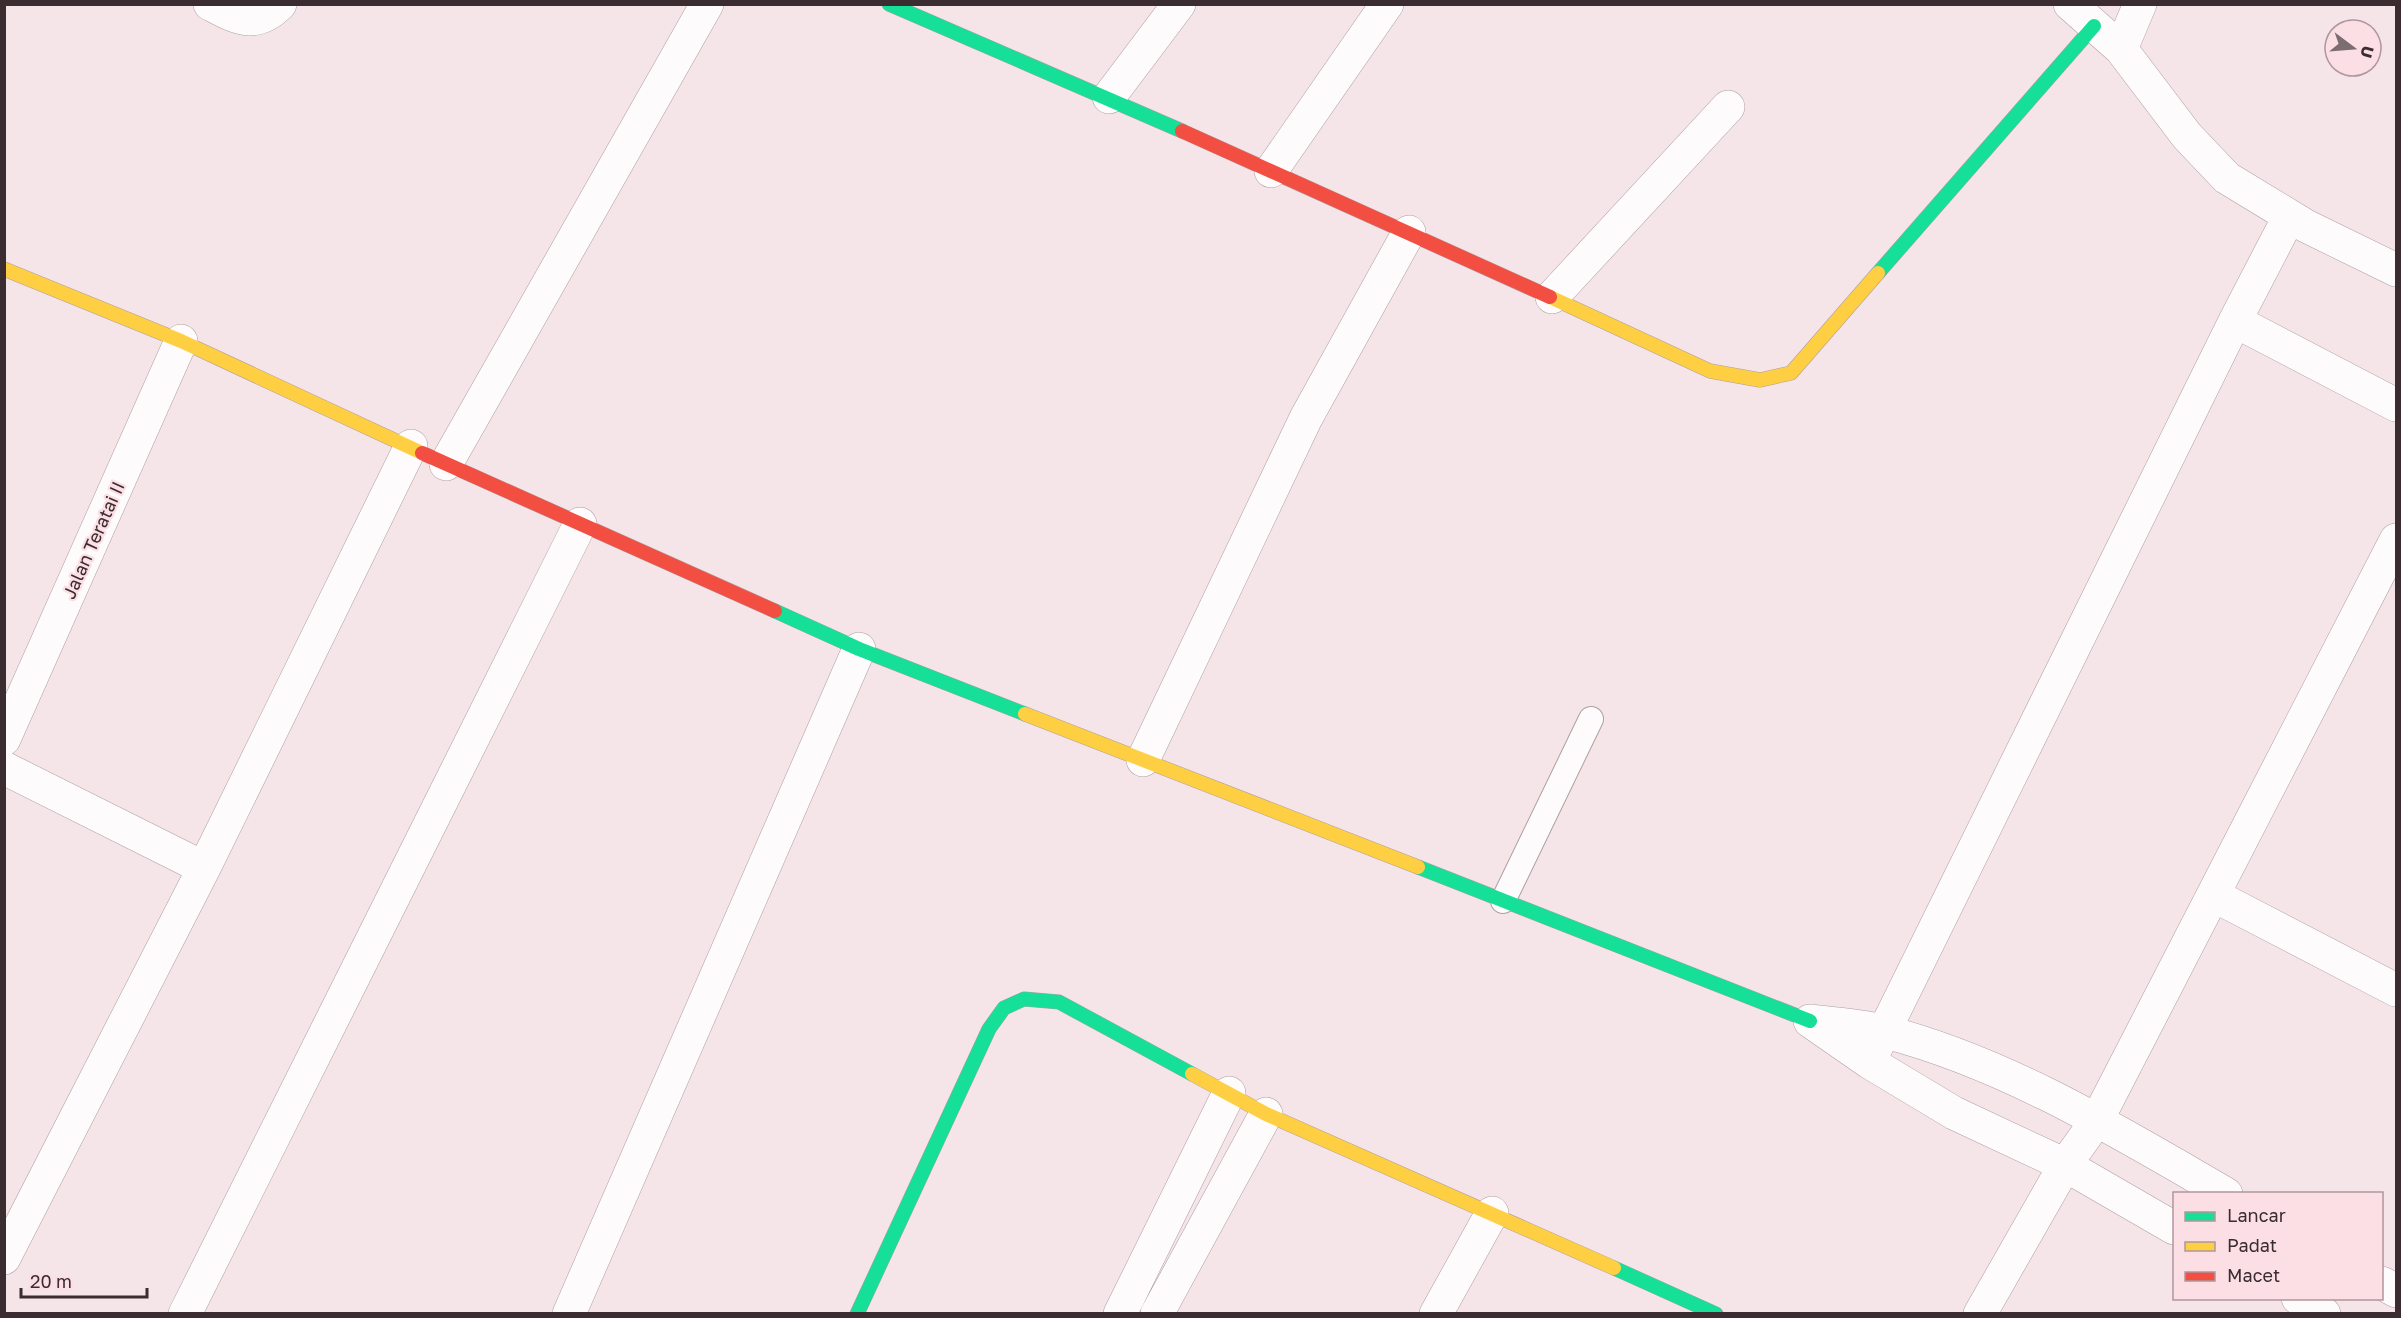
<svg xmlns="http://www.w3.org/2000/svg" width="2401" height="1318" viewBox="0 0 2401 1318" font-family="'Golos Text',sans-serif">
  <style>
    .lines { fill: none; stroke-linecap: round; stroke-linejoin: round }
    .lane-casing { stroke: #ad9fa2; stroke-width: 26 }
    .street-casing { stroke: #ad9fa2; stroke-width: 34 }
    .fast-casing { stroke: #ad9fa2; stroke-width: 15 }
    .slow-casing { stroke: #ad9fa2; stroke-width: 15 }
    .jam-casing { stroke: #ad9fa2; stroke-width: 15 }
    .lane { stroke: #fefbfc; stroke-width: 24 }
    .street { stroke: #fefbfc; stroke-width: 33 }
    .fast { stroke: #16e098; stroke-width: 14 }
    .slow { stroke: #ffcf43; stroke-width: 14 }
    .jam { stroke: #f24e42; stroke-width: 14 }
    .labels { text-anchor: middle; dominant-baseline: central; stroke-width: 4.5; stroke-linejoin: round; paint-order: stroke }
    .street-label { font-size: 18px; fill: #3a2c30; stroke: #fcdee5 }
  </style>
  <rect width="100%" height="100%" fill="#f5e5e8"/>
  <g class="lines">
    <defs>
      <path id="lane" d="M 1503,901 L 1591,719"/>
      <path id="street" d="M 210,4 C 237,18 255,29 280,4
        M 2070,4 L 2121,49 L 2187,136 L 2227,178 L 2306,226 L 2396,270
        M 2121,49 L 2140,4
        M 1109,97 L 1179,4
        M 1271,171 L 1387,4
        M 1552,297 L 1728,107
        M 2235,321 L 2396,405
        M 446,464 L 707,4
        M 4,739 L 181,341
        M 1143,760 L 1306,418 L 1409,232
        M 4,768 L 204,868
        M 2213,895 L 2396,990
        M 1869,1062 L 2235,321 L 2289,217
        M 2174,1228 L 2065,1165 L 1954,1113 L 1869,1062 L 1810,1021 C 1835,1024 1862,1025 1886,1032 C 2008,1064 2117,1131 2226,1194
        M 4,1258 L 204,868 L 411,446
        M 2382,1283 L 2396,1291
        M 2298,1298 L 2324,1314
        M 185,1314 L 580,524
        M 569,1314 L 859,649
        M 1120,1314 L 1229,1093
        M 1157,1314 L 1266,1114
        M 1436,1314 L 1492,1213
        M 1980,1314 L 2065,1165 L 2097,1120 L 2396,540"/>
      <path id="fast" d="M 889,4 L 1182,131
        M 1878,273 L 2094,26
        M 775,611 L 859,649 L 1025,714
        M 1418,867 L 1810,1021
        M 1614,1268 L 1716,1314
        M 857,1314 L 989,1029 L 1004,1008 L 1024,999 L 1059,1002 L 1192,1074"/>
      <path id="slow" d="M 4,269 L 181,341 L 422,453
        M 1550,297 L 1710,371 L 1760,380 L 1791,373 L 1878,273
        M 1025,714 L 1418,867
        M 1192,1074 L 1266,1114 L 1614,1268"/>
      <path id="jam" d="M 1182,131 L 1550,297
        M 422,453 L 775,611"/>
    </defs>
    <use href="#lane" class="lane-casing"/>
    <use href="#street" class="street-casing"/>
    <use href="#fast" class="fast-casing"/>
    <use href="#slow" class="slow-casing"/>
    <use href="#jam" class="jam-casing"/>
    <use href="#lane" class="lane"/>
    <use href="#street" class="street"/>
    <use href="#fast" class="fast"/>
    <use href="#slow" class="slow"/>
    <use href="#jam" class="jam"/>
  </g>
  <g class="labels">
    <g class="street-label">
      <text transform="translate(93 540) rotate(-66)">Jalan Teratai II</text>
    </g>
  </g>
  <rect width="2401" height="1318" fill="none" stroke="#3a2c30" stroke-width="12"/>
  <rect x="2173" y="1192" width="210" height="108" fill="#fcdee5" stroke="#ae979d" stroke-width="1.5"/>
  <rect x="2185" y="1212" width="30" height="9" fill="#16e098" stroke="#ae979d" stroke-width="1.5"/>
  <text x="2227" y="1222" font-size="18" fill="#3a2c30">Lancar</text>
  <rect x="2185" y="1242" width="30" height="9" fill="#ffcf43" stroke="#ae979d" stroke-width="1.5"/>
  <text x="2227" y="1252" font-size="18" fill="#3a2c30">Padat</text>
  <rect x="2185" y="1272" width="30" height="9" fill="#f24e42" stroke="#ae979d" stroke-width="1.5"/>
  <text x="2227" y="1282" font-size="18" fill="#3a2c30">Macet</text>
  <g transform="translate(2353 48) rotate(106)"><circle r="28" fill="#fcdee5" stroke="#ae979d" stroke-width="1.5"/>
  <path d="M0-4.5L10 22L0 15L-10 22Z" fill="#7b6d70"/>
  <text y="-9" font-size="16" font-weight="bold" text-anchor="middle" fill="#3a2c30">U</text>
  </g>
  <path d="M21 1288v9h126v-9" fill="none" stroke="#3a2c30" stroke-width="3"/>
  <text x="30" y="1288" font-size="18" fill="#3a2c30" stroke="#fcdee5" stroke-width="4.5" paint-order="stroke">20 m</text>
</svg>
